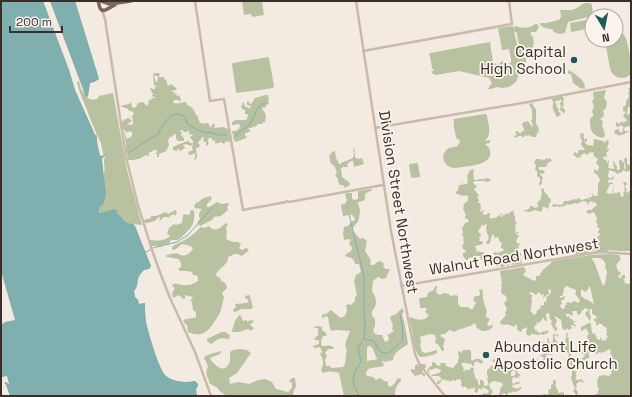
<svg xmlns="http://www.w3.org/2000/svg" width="632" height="397" viewBox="0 0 632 397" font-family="'Space Grotesk',sans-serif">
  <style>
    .green { fill: #b8c2a1; fill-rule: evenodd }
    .water { fill: #80afaf }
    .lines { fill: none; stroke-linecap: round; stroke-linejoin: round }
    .stream { stroke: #80afaf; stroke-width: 1 }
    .minor { stroke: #cbbaac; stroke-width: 2.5 }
    .major { stroke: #7b665d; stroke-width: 3.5 }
    .poi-dot { fill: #21585b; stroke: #faf4ed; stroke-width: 1.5 }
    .labels { text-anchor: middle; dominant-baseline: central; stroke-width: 3.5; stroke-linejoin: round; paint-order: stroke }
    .poi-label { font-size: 15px; fill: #3a2f2b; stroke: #faf4ed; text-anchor: end }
    .street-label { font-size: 15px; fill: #3a2f2b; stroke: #faf4ed }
  </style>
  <rect width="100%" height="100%" fill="#f3eae1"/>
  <path class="green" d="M 43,1 L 69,70 L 75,90 L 95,135 L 97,136 C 96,141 99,151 100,156 L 102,156 C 102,162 104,169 103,175 C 107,169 102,163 105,157 L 103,154 L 101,143 L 96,133 L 79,90 L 77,82 L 79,81 L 81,89 L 85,94 L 50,1 L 75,1 L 99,79 L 94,82 L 90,83 L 88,96 L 87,97 C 90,100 93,100 97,99 L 99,96 L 113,93 L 127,170 L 142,225 L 133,224 L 135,226 L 151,266 L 149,269 L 144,270 C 143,271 140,273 140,275 C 136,281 139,285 134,291 L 135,297 L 138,300 L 139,304 L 145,303 C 145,309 145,316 146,322 C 148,332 159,369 165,375 C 172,382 185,383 195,381 L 198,384 L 198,386 L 196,389 L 197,396 L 166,396 L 105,222 L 33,85 Z
    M 242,1 L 262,1 L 264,15 L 252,17 L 251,14 L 244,15 Z
    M 584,3 L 590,3 L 592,5 L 593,16 L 568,22 L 565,33 L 559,34 L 554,32 L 552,29 C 548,29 542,28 540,24 L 541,23 L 546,23 L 559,20 L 561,17 L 560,10 L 572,10 L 577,8 Z
    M 592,19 L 592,28 L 571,32 L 570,23 Z
    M 535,24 L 537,24 L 539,27 L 536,32 L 531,32 L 531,35 L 533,37 L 534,43 L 532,49 L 529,51 C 519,46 518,44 517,33 L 514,31 L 517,44 L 519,48 L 526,54 L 526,62 L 522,67 L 516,82 L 509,87 L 502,88 L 497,87 L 491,89 L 488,89 L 492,83 L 489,78 L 459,71 L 436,75 L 433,74 L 431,72 L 434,70 L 432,68 L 430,56 L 429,55 L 430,53 L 490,42 L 493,62 L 498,65 L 502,61 L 507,64 L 511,63 L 511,59 L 509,50 L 510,49 L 502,50 L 498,28 L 513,26 L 513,28 L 516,26 C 521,29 531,28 535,24 Z
    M 616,31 C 619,32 622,32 624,35 C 628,39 632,66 631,72 C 628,81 614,79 611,71 C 608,62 607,49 605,40 L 616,40 Z
    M 268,57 L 269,58 L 274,86 L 273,88 L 237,93 L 236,92 L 232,64 L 233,63 Z
    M 569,70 C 577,76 585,79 585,89 L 580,88 L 573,83 L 571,74 L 568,74 L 568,72 Z
    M 155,73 L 159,73 L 160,75 L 158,77 L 155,75 L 154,77 L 156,82 L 157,82 L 158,77 L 164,77 L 165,80 L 167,81 L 167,85 L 169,86 L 170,84 L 174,86 L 175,88 L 176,87 L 177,88 L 175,91 L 174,90 L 171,91 L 174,92 L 175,96 L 175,94 L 176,93 L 177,96 L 182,95 L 179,96 L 181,99 L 180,102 L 178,100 L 174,100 L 173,103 C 178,104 181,103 185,102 L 187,102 L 186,104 L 191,107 L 194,110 L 196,115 L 198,116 L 198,118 L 200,123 L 203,123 L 203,124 L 208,123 L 210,126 L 209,127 L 211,127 L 213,123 L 215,125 L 214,128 C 222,128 221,125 229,130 L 231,141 L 229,142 L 226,141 L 224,144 L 221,142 C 219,143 217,144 215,143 L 215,140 L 212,141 L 212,138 L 209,138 L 208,139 L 209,140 L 207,141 L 209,143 L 207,144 L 209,145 L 207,146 L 206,145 L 206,142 L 203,141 L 204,137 L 203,137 L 201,138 L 201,140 L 199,141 L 198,143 L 200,145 L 199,146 L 200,146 L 198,148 L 196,147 L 196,148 L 197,157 L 196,159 L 194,160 L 194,159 L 195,158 L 195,153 L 191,155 L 189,155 L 188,152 L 193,150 L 192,148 L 193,144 L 191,146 L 186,144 L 183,145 L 184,147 L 185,147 L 185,148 L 180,151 L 178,148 L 177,151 L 173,150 L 173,147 C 175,146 186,141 189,141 L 190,143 L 194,143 L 190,137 L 193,135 L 191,134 L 189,135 L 189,131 L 188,131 L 187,132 L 184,132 L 182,130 L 180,131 L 179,132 L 182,132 L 181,135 L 184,138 L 184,141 L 178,141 L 176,139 L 176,135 L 174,134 L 173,135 L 173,136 L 169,138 L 168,141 L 169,145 L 166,151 L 159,154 L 159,157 L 157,157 L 157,154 L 155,154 L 157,152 L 157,149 L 155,151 L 154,149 L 153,151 L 148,153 L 149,154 L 149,156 L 146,155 L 139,159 L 136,159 L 135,160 L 128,160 L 127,153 L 125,152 L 126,144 L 124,131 L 125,132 L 125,134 L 127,139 L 132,136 L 132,131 L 131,132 L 128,131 L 127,133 L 122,128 L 121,123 L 125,119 L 127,119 L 128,117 L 129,119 L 130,119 L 132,121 L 127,124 L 131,125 L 133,124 L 133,118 L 131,118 L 134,114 L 133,112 L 128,110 L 128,109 L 120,106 L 129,104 L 131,102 L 132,107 L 134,108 L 136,107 L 138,103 L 143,102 L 147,106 L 149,103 L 148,102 L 150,99 L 151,100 L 152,98 L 156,98 L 152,96 L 153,94 L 150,89 L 151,88 L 153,89 L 155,89 L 155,87 L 157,86 L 154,85 L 153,75 L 153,74 Z
    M 629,88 L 631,88 L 631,101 L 630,103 L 631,104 L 631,107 L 628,107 L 627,114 L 627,115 L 631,113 L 631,126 L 625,127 L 624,129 L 625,131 L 629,131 L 628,132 L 625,133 L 625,134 C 619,136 620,136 614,133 L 615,130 L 618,129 L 621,133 L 623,131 L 623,128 L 624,127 L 620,125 L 619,127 L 617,127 L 616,125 L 616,122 L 619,124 L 622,121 L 623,123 L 627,120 L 623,116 L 626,112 L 623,111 L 623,107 L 626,105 L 626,101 L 629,97 L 628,92 L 630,91 L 628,89 Z
    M 606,90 L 604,98 L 607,102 L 606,108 L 603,111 L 604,114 L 603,117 L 601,118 L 600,119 L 603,121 L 602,126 L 604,130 L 605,136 L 602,138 C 591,135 590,130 590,119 L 593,116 L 593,114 L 592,112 L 594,106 L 592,101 L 594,99 L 593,92 Z
    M 265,95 L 268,95 L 269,100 L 268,101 L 269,104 L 266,105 L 266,107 L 262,108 L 266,115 L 265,122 L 263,122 L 262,124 L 258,124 L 255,127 L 253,126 L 252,128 L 248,128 L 251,131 L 247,133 L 245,133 L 245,136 L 247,137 L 246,138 L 236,142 L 234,140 L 233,137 L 234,136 L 233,135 L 232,131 L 236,131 L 238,129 L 239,129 L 240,125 L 239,124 L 232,125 L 232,122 L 236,120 L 245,120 L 247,119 L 248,114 L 245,114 L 245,110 L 242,109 L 241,105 L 243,105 L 242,103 L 244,103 L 245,107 L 250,108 L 251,107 L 251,106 L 247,105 L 247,102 L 248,101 L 250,103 L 249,104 L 251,104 L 253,101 L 254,101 L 254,98 L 263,96 Z
    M 562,96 L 564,99 L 563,102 L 564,106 L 562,107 L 565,110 L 565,113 L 564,113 L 560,110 L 560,108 L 561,107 L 560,103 L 562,101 L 560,99 L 559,101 L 557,100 L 555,102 L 557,105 L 556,106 L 559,110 L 558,111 L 561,114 L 558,117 L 557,117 C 556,116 553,109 553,108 C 552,106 554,104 553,101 L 551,100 L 552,99 Z
    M 532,103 L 534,107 L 536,109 L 536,124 L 538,126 L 539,132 L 537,133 L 536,137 L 532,137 L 529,135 L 527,136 L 525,135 L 524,137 L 522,137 L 522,135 L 521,136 L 519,136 L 515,138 L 514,136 L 517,135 L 515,132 L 518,131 L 519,133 L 521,133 L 522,131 L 524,131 C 524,128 522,126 522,123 L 528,121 L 532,127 L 533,126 L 531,120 L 533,119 L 532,117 L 532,110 L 529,104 Z
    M 485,114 L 487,115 C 488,125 493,135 484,141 L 490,140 L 490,143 L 485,144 C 489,147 491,150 490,155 C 488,166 465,166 456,168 C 444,168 438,155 449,148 C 452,147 455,147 458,146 L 458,144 L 460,143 L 459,139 L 457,139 L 457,140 C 455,133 453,126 454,119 Z
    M 583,133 L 584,135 L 583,137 L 584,137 L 584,140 L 586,138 L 587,139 L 587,141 L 586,142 L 584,141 L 585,143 L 586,143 L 586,144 L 589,146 L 590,145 L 593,146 L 594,142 L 593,140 L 595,139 L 603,141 L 604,143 L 607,140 L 609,141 L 607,149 L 609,149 L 609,150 L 606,153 L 607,156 L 605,157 L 604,156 L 603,159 L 606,160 L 607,163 L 608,161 L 609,160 L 609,162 L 608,164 L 609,166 L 608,168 L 614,169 L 613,161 L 614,161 L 615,164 L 617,166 L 617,170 L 618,170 L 620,168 L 619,162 L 620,159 L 624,163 L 624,168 L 626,170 L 624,159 L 625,158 L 627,158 L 627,164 L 631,166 L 631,170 L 627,172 L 623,170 L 622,172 L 617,174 L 615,172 L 609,170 L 608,176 L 609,178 L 611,178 L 614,176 L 614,177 L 613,180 L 611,179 L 607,181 L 609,183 L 611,182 L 613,183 L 612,184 L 610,184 L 606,193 L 612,194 L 614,184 L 613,194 L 614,195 L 614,193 L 616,193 L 617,194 L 617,193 L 619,191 L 620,193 L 621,196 L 622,197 L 624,196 L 623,193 L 625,191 L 624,188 L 625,186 L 623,183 L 624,182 L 626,182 L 627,184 L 625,187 L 627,190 L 626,192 L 627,193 L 631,190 L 631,251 C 624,251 616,251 609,250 L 608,251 L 603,251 L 597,252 L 595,250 L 591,251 L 589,252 L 588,252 C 585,254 578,256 575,254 L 576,253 L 574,251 L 574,248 L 576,248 L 577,251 L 579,248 L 581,247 L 583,248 L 583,252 L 588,249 L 589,247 L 593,247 L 598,245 L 598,242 L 599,241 L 597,237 L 601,234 L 598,233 L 598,231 L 600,229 L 597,227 L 598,224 L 596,222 L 597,218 L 594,212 L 589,214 L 586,212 L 588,210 L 591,210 L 597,205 L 596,203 L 590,201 L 588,205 L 587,202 L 583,201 L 577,204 L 575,203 L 569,205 L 568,204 C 564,206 561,208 557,206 L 554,207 L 552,206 L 553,204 L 560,205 L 563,204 L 564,201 L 568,201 L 575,199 L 576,200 L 578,198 L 582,200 L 588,198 L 590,200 L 589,197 L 592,197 L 593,193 L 594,196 L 597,196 L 598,193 L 598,183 L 600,181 C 599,177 598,174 594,173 L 594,169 L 597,171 L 599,168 L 599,166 L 596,163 L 598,159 L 594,156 L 593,152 L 589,153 L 587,155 L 584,153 L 583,154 L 581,155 L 580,158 L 578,157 L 577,158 L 573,154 L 575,152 L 578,154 L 578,152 L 579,150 L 585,150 L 581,144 L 582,141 L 581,138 L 579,137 L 581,137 L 580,134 Z
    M 353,148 L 354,148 L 355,157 L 358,159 L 362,158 L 364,164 L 354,167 L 353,161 L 351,161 L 347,164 L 348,167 L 343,167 L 341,168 L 342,177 L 350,183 L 350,185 L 345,188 L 343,185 L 340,185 L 338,182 L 338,179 L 335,175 L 337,173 L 335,167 L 330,162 L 330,158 L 329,156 L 332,152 L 335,151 L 336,158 L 340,165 L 342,162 L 344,162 L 353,158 L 354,153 Z
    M 547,158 L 548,159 L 550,158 L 552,161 L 548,163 L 546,167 L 539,167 L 539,170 L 543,170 L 545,172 L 543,174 L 541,173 L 540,174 L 543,178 L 542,180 L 542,183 L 540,186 L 539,184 L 540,181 L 540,178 L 537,176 L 537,171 L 535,170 L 536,165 L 534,163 L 536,159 L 539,159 L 544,160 Z
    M 417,163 L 418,164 L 420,176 L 420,177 L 413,178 L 411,177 L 409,165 L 410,164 Z
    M 473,169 L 474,169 L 473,171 L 474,172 L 473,174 L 474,178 L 473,179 L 475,180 L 478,180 L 478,179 L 483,179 L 484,180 L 485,178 L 490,179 L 491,180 L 488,182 L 483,181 L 475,181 L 473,182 L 474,184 L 477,186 L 474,189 L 479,196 L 477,197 L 479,200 L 478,203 L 480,203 L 481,208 L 480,211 L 481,212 L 483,210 L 484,211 L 482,214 L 486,215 L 488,213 L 490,213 L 490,216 L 489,218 C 492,219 497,218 499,215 L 500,216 L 500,214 L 502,213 L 502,214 L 500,216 L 502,217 L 503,215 L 505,215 L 506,213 L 506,214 L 508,213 L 508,214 L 509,214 L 510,212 L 513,211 L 514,212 L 514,215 L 515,216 L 515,221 L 517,223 L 515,225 L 516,229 L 514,230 L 516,230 L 515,232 L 516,233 L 517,232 L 519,232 L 518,233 L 516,234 L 517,235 L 519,235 L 516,241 L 518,244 L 520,243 L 520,244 L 518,247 L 519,248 L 518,251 L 519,253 L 520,252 L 521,254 L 521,256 L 520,256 L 518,255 L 518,256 L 519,257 L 519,258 L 522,259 L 521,261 L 522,263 C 518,265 514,265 510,264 L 508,266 L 505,265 L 502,268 L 500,265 L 497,267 L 493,263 L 494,262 L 491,260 L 491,258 L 492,256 L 495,256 L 493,253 L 496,252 L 497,253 L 503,251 L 504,249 L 501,248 L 501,245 L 502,244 L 499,240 L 499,238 L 497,237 L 495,238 L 493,234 C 490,237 492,241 489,244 L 487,244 L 486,242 L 488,240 L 489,240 L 488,239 L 489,237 C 487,234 485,228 487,225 L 486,224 L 483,226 L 482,224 L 481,227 L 478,231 L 481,235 L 479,238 L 480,240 L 479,241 L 482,241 L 483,244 L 475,246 L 477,251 L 476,253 L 479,251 L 480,252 L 483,252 L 485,254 L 485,257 L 483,258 L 482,260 L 481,260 L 480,256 L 477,256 L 477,261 L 476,260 L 475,260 L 471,257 L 470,258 L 468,258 L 468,260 L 466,260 L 463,256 L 463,253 L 466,252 L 466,251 L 462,248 L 463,247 L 462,246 L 464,243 L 463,239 L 464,238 L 462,235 L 463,233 L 462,228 L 466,222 L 467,223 L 469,221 L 467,219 L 465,218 L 466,215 C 464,213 465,211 463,209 L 464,206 L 463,204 L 467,202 L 468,200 L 468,196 L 465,195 L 464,196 L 462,195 L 460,196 L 459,194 L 456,194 L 456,192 L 458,190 L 459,185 L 462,185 L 462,181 L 463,185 L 468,183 L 467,175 L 468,175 L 469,171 Z
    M 541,188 L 544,189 L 544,192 L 546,193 L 549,198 L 550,198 L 551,202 L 549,203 L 549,205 L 548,209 L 545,207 L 543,207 L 541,212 L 535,210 L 529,212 L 524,211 L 524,210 L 526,210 L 529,209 L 530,206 L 533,206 L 534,208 L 538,207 L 538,205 L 537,203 L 541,199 L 541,195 L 542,195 Z
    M 372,189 L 372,190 L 371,191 L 368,192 L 365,194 L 365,199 L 363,201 L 358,202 C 358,206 360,208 360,211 C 360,214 359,216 359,218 C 358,223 354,225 352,230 L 360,239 L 363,238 L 367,241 L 365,251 L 371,260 L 370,263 L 371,265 L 374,265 L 377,262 L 381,261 L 384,264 L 383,267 L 386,269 L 390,269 L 386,278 L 382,279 L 379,277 L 378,277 L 373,281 C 373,285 372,287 372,291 C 374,295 376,297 376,302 C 376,311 367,311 375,319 L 375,326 L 373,330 L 375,334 L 378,335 L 382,335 L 385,342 L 388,341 L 389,338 L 387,335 L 394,331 L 392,329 L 393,325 L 390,318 L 391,316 L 396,314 L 402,308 L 404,311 L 402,314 L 404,321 L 408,344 C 402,349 394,351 393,360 L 384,362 L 382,360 L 384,366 C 378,368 373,367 368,369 L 366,373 L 366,375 L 368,376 L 373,377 L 376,380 L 380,378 L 384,381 L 388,382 L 388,385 L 390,387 C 395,384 395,382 398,378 L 401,379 L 401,381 C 396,385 395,390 395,396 L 344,396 L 339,373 C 334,371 329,371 323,373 L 321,370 C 324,363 324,361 320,354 L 322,352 L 320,347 L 314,348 L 313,346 L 319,344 L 319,340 L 315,340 L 314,339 L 319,334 L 318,333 L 318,328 L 315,328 L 313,327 L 318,326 L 322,327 L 322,330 L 325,332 L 327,335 L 322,337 L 321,343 L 322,346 L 327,346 L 328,345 L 334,347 L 333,349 L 329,349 L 325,352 L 327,356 L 325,360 L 326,366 L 330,366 L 331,368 L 343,367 C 347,363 345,356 347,350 C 343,344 348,338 350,331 L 336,330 L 332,331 L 330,329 L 328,317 L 326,316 L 323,318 L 322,317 L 322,315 L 328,313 L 330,310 C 335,312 337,316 341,318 L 345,316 L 347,311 L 346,305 L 349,304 L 351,305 L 355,301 L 355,297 L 357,295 L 354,281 L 356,275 L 361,272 L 359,264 L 355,264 L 354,260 L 351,258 L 345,256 L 346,254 L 350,252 L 352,249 L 352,247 L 350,246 L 349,243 L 351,240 L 348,239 L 344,240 L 343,234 L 344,227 L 348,226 L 352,221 L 354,221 L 355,219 C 352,211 348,216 343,216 L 341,206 L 342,204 L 345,204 L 347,200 L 345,194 L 347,193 L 352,193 L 352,199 L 355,200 L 358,199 L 358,191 ZM 370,346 C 375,349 374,356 378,359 L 367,361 L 367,347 Z
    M 211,196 C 213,200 209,202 207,204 L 207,207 L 209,207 L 217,202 L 221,204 L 228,203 L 229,205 L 227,206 L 228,210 L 221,216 L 214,217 L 212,220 L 200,226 L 197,223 L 200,219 C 198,215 199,212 202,209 L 195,208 L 194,206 L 196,203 L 200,201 C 202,198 207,197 211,196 Z
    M 175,210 L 177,212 L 175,216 L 173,214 L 168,218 L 167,217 L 164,217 L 160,221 L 159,220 L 160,218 L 160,217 C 158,217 157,219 156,220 C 154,222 148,223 145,223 L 144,220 L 151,218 L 151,216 L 156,216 L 166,212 L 168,214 Z
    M 192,210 L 194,211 C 196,225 189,231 178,240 L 172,240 L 170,241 L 170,243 L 162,245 L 160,247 L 157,246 L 152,246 L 150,241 L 151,240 C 159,241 164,241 170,236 L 167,233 L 169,228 L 174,224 L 176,225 L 182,223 L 183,215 L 185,214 L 187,215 L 190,214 L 190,211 Z
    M 226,223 L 228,224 L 226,228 L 227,231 L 226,239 L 233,242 L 238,242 L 241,244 L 239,248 L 242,250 L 246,248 L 247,248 L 249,251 C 246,252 244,255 241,256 L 238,254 L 235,254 L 228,257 C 229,264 219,268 216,274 L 217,277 L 221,278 L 220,280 C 224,282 227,283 227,288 L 222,293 L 224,297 C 223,301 222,305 221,310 C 220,313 217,318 215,321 C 208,332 201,338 188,332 L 187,325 L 185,324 L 183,320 C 188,318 192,319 196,317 L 196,312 L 193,310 L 192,302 L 190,300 L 192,299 L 193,297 L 185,295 L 185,299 L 182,298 L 179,295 L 173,298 L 172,293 L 175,288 L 172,286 L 173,284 C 178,283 182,286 187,285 C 191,285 195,283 198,281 L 198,277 L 196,275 L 193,275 L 192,272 L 187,271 L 180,271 L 178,269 L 181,267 L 181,263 L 179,259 L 167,257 L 166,256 L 167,255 L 177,253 C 183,258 190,255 193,248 L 190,246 L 182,244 L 176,249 L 172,250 L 172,247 C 175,244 179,243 183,241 C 190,237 196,232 201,227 L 205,228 L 209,226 C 215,233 220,228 226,223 Z
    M 609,254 L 619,255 L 621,259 L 616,265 L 618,271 L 620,272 L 621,274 L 618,276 L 619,278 L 621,278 L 622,275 L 625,275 L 625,278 L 623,280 L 625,281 L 624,283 L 630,284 L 631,283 L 631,396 L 592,396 L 598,393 L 598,391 L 599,389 L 597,386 L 598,384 C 596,381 598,379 599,376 L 603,375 L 609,376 L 612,373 L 611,372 L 612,369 L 611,368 L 612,364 L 614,363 L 613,362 L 614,360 L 611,358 L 612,355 L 610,354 L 611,351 L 609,349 C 606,351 602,354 599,352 L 597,354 L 595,353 L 589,353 L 588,354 L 590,357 L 585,360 L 586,362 L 585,362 L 582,360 L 582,358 L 584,357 L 585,355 L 581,353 L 581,351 L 585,351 L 587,352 L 587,350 L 589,349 L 589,345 L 590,344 L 587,336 L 589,334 L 586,328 L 582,331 L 581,330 L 581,327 L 585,325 L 586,326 L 586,324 L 590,323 L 591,324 L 592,333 L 591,334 L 594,333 L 596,336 L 597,339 L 600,340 L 600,338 L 602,337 L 601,339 L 602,341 L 603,340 L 605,341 L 608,336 L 606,335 L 607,332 L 606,330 L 607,329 L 606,327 L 603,326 L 602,324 L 600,324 L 599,323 L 597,326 L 596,324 L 596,321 L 594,321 L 594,319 L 597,318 L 595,315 L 592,314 L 592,309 L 590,309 C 589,311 589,315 591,316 L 590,321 L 585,314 L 586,312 L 588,311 L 588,309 L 584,308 L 584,310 L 582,310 L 581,313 L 579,315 L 577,314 L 577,311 L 573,311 L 572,313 L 573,314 L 572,316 L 571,316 L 570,314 L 566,314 L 566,317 L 569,316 L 570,319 L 572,319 L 573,321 L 577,321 L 576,322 L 573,322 L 576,326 L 575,327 L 573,325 L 571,325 L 572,328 L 569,330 L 567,328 L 566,330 L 564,330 L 562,328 L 562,325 L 561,320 L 555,316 L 555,318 L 557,320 L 555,326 L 557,327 L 557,330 L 555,331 L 551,324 L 552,321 L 550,319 L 549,313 L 546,314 L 546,315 L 547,321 L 546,321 L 544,320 L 544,318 L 543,318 L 540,322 L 538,323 L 536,322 L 537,324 L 534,327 L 535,330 L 537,330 L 537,332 L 540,333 L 544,331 L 545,332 L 546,330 L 549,332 L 548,333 L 543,335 L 541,334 L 540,335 L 531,334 L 530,336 L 527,335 L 526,333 L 527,328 L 526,327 L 524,329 L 522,329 L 522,331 L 521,332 L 517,330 L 517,325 L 515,325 L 514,327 C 510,325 509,324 504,325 L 503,324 L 501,325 L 500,322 L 506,315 L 505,313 L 507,309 L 504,303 L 507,300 L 506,296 L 502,294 L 501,290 L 502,287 L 501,286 L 502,283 L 500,271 L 524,267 L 526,271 L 523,275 L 534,281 L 536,280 L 536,276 L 539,276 L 543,270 L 553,261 L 590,255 ZM 592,258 C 600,258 603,257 606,265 L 605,267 L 607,272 L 605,284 L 603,286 L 595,264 L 592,259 ZM 566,286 L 576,290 L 576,292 L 575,294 L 580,300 L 579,302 L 578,303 L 574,301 L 573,302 L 571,303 L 568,302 L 566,303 L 567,305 L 565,305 L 565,308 L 563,309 L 561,308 L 560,305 L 562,304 L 561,300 L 564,300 L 565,296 L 561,298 L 559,296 L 562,296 L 563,294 L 564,291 L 563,290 ZM 589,286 L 590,287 L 594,304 L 586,299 L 585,299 L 581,296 L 581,289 L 585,292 L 588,290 ZM 550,289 C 553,293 548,295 546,298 L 547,301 L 544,302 L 544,305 L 540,306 L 541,309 L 538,309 L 538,311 L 536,311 L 537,313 L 534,315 L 530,310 L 531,309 L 532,300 L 531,299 L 532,297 L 532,295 L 530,294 L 530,292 L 534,293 L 534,294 L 536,295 L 539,292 L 541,295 L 544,294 L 543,298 L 544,298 L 544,297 L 546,296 L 546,295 L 548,295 L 549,292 L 548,290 Z
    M 435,286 L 437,286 L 436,292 L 438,294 L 440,295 L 444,293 L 449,294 L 450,296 L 456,295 L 458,296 L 458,303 L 460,307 L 468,307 L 472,310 L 476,303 L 473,300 L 474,297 L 476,296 L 479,296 L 480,294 L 479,290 L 482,289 C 483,293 483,295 483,299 C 484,304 486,308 487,312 L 486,314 L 486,317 L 490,319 L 487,324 L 488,326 L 492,325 L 493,325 L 492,328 C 486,332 482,332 477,328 L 476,325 L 474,323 L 471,326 L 466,327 L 465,328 L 460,329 L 454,332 L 450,330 L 448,331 L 445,334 L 442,334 L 440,336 L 445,339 L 443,347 L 444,348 L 444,351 L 442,351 L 438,344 L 435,343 L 436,339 L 435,335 C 430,333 425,335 420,337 L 421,343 L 420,345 L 422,352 L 426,353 L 437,350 L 437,353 L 435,354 C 431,355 425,357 421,357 C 416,356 413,341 412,336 L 413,334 L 409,318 L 411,317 C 416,320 425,322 429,315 L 425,312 L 427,309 L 426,308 L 420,308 L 420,305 L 419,300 L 420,298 L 427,297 L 428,293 L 434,290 Z
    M 249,295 L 250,296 L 253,308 L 251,309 L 242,309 L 235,312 L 233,311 L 233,310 L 236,307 L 235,305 L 235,304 L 247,303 L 249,300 L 245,298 L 245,296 Z
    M 239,315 L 241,316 L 243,321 L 247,320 L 247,322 L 251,320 L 254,321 L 250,325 L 254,328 L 251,331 L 248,329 L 239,332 L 232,332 L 232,331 L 235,321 Z
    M 222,332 L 225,332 L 230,335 L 229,339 L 225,339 L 225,338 L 218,339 L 213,343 L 211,344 L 207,341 L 207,339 L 213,336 Z
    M 566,333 L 567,333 L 568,334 L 567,337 L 569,338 L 568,340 L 570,342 L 570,343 L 572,345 L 570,348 L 572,352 L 571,356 L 570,357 L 571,358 L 572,358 L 572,360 L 573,361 C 572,364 575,367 573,370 L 577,372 L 575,374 L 577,376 L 575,378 L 577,380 L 583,379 L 582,381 L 584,381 L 583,383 L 580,381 L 576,384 L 577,387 L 575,388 L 578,392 L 577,396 L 573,391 L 575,389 L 571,378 L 572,374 L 572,370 L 571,369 L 571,366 L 568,358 L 569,354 L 565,349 L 565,346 L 566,344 L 565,340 L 566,338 Z
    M 553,334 L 559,335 L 557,337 L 556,335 L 554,336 L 556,341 L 559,343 L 559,345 L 555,347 L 552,349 L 548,348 L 547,350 C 544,350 541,349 539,347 L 541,345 L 541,343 L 542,342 C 544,342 547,343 548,341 L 547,338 L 548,338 L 549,339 L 549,341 L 550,343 L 553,341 Z
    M 240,349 L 247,350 L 251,353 L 237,373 L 229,378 L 230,384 L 238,382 L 249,384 L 258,380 L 265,379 L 272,382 L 276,389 L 288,392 L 292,388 L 292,383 L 289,381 L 292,378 L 295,378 L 296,386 L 293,393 L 294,396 L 232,396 C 229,395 226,396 224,394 C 219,392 218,386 210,384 C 208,377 204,374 208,367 L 206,361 L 204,359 L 205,356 L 220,351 L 221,352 L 220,354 L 210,358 C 212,363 223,374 228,365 C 231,362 230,356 230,352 L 233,350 Z
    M 464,350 L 470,350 L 471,352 L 471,358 L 472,361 C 476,358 481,358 483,362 L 481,364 L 480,363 L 476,361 L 474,363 L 474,366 L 473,366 L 470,363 L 468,364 L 467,363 L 461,363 L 464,369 L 463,370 L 463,371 L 465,372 L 464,370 L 469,370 L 472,367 L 474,369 L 473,372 L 475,374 L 474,375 L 476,379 L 478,381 L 478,384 L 480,385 L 480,380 L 482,380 L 484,382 L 484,385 L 485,386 L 489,385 L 487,379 L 488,378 L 487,374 L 487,370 L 490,368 L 491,365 L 494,367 L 497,364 L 496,363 L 495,363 L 493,362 L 492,359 L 496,360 L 499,358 L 500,359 L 500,362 L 501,363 L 499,365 L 499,367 L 502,366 L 502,363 L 504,362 L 510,363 L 507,366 L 508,367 L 507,369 L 509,369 L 509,367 L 513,368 L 513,370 L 511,373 L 511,376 L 514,376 L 516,373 L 514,369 L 517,368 L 518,370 L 517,372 L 520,375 L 519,377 L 517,378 L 513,377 L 512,381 L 513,384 L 517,382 L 520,382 L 521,383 L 513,385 L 512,387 L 518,389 L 520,387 L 522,388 L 518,391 L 514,392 L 513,391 L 511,393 L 509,392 L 507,395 L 509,396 L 506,396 L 506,394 L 504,393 L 501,395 L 500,395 L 499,394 L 500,392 L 500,389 L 503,385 L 502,383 L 494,381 L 491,382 C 488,388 491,388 493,392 L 491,394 L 490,396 L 476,396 L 477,395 L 481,395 L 484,393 L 486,394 L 489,392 L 488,390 L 483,387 L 482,390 L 479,388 L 477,393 L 475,392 L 474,390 L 476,389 L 473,387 L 473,389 L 470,388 L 469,390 L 465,386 L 464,388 L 461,385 L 462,383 L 461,382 L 461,380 L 458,379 L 457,380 L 456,379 L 456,381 L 452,380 L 450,382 L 448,380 L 447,381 L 443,379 L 439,384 L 437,384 L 437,382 L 442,379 L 439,376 L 432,376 L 431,375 L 439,373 L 441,371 L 441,370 L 436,368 L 431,370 L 429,369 L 429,371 L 430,373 L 429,373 L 427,370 L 429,368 L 429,367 L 432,366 L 432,362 L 436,363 L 436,365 L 437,365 L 439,366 L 441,365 L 440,363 L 445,363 L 446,364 L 446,366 L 453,368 L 458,362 L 458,359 L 459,358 L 458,353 L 459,351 L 462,353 L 462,351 Z
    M 545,352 L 549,352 L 550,354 L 552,353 L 553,354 L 548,355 L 547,354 L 546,355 L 547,357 L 545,358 L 547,359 L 547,360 L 544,360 L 542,363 L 543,364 L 543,368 L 540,367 L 537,369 L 535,367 L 537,364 L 536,363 L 534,363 L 533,361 L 538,359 L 539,361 L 539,364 L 541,361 L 541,360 L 545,358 L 541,356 L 540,357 L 540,355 L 541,354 L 541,356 Z
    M 417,364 L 419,366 L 421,365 L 421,364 L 425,364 L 426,367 L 425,369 L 423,368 L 422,372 L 425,374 L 425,376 L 423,376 L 422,374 L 415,376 L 410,370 L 412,369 L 415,370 L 415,366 Z
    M 553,380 L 554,380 L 556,381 L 556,384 L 555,385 L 557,389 L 558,390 L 558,392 L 559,393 L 564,392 L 564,395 L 542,396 L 541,395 L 544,394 L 547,395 L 549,393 L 548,390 L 551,389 L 551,385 L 553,384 Z"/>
  <path class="water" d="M 1,1 L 43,1 L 69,70 L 75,90 L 95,135 L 97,136 C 96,140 99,151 100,156 L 105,155 L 102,159 L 102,162 L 106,193 L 104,203 L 100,207 L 99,210 L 99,212 L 101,213 L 115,209 L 117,211 L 117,214 C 125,218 121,223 133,224 L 135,226 L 151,266 L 149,269 L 144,270 C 142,272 139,275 138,278 C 137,284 138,286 134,291 L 135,297 L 138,300 L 139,304 L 145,303 C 145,309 145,316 146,322 C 148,332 159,369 165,375 C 172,382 185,383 195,381 L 198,384 L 198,386 L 196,389 L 197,396 L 10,396 L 6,385 L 4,383 L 7,382 L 8,384 L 9,384 L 7,376 L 2,377 L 1,375 L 1,325 L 5,322 L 15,320 L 1,271 Z
    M 50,1 L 75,1 L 99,79 L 94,82 L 90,83 L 88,96 L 86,97 Z"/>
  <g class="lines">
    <path class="stream" d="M 224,135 L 226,135
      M 235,136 C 238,134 239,132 242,130 C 243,129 247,127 248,126 C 256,119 254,106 265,103
      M 128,153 C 136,148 143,142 151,138 C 154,136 157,135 160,133 L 159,131 C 164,125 168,114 177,114 C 179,114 182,116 184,116 L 186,119 L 187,123 L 194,128 L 205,133 L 209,132 L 218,135 L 222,135
      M 349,214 L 364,276 L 364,308 L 365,328 L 364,339 L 358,348 L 361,362 L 355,371 L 353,383 L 359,396
      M 153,248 L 177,242 L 188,235 L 212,208
      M 145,252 L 149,251 L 150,249
      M 364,339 L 374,341 L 378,349 L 382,353 L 389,353 L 403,340 L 402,325 L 400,315"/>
    <path class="minor" d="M 195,1 L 210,101 L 224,99 L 243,210 L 286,202 L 287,201 L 289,202 L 383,185
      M 356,1 L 391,231 L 415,354 L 420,365 L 445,396
      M 102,10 L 105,19 L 126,157 L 138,205 L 152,250 L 161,275 L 170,298 L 195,352 L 211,396
      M 363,51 L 512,24 L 509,1
      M 375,128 L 528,102 L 631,82
      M 401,286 L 592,253 L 602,252 L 631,254"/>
    <path class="major" d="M 98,1 C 99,3 99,6 100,8 C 103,14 110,7 115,5
      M 101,1 L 110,4 L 131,1"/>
  </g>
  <g class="poi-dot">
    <circle cx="574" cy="60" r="4"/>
    <circle cx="486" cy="355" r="4"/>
  </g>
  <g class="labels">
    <g class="poi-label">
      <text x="566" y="51">Capital<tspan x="566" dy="17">High School</tspan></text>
      <text x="494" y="346" text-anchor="start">Abundant Life<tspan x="494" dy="17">Apostolic Church</tspan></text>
    </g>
    <g class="street-label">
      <text transform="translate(399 202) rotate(81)">Division Street Northwest</text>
      <text transform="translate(514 256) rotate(-9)">Walnut Road Northwest</text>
    </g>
  </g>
  <rect width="632" height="397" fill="none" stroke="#3a2f2b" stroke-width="4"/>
  <g transform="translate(604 28) rotate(170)"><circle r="19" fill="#faf4ed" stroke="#ada59f"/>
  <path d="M0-3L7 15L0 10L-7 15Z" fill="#21585b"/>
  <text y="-6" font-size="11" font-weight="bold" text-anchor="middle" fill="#3a2f2b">N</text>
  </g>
  <path d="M10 26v6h52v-6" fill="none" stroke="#3a2f2b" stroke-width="2"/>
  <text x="16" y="26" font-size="12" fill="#3a2f2b" stroke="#faf4ed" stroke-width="3" paint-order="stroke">200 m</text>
</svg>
